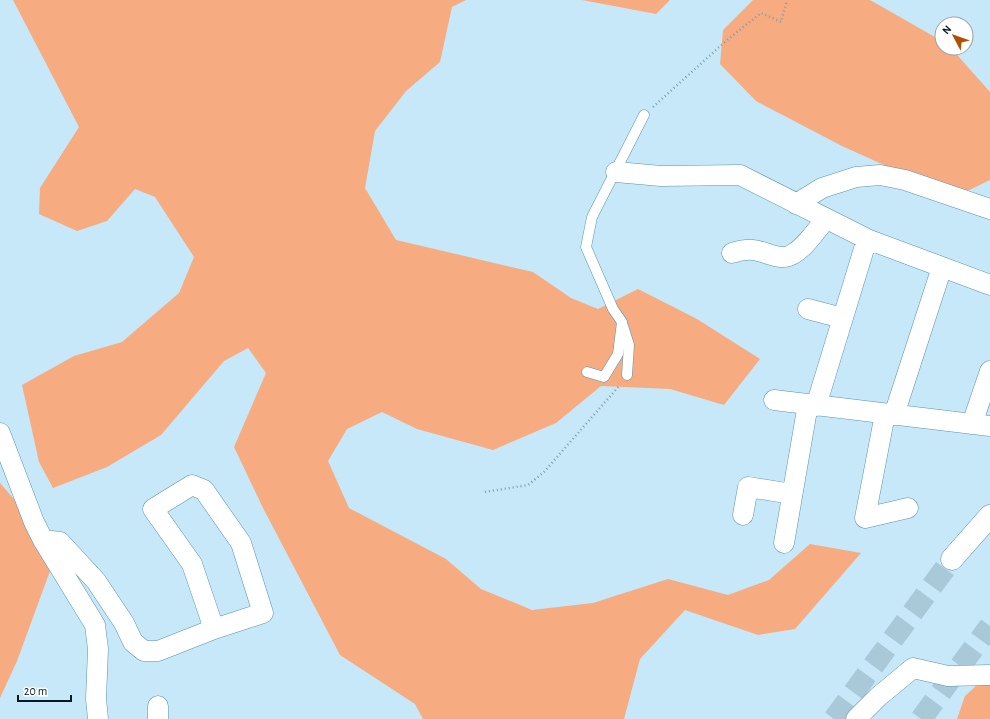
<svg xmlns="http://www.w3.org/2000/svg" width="990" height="719" viewBox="0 0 990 719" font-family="'Alegreya Sans',sans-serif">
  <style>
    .green { fill: #f7ab80 }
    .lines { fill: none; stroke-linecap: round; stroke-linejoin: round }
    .secondary-tunnel { stroke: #a9c9d9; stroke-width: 22; stroke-dasharray: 22 11; stroke-linecap: butt }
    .lane-casing { stroke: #5a92ad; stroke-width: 11 }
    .street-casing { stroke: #5a92ad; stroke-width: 21 }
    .secondary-casing { stroke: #5a92ad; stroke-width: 23 }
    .path { stroke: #7e9caa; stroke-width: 2.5; stroke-dasharray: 1 3; stroke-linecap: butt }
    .lane { stroke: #fff; stroke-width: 10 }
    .street { stroke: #fff; stroke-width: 20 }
    .secondary { stroke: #fff; stroke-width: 22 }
  </style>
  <rect width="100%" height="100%" fill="#c6e8f9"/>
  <path class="green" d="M 13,0 L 466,0 L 452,7 L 440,62 L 406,91 L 375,131 L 365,188 L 396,240 L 533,272 L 571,298 L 598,309 L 638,289 L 697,319 L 760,359 L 724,405 L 670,389 L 601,386 L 556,423 L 493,450 L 417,429 L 382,412 L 347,429 L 328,461 L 349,508 L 446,559 L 481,589 L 532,610 L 593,603 L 668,579 L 728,595 L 769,580 L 810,544 L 861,553 L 795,629 L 758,635 L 685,610 L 640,659 L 624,719 L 423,719 L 415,704 L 340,655 L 263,508 L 234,447 L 266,373 L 248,348 L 224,361 L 161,435 L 107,467 L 53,488 L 39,462 L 22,385 L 74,356 L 122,342 L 179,293 L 194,257 L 155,197 L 135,189 L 107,221 L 77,231 L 39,214 L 40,188 L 79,127 Z
    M 582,0 L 670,0 L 656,14 Z
    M 753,0 L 870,0 L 942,41 L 942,48 L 951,48 L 990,92 L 990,180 L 955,197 L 842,146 L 756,101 L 720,64 L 723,30 Z
    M 0,483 L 25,512 L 50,571 L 17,661 L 0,698 Z
    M 990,673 L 990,719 L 957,719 L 965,696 Z"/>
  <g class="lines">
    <path class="secondary-tunnel" d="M 834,719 L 952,559
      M 921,719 L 990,626"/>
    <defs>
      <path id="lane" d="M 623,326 L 629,345 L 627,375
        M 587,372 L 604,377 L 618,354 L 622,322 L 613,309 L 586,247 L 592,217 L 644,115"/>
      <path id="street" d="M 616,172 L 661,176 L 740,175 L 867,239 L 990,285
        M 796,204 L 822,188 L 856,177 L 880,175 L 905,180 L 990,209
        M 732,253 C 739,251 745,249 753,250 C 765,251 777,260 789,256 C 804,250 816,230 826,219
        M 808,309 L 842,318
        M 774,400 L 990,426
        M 816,406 L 867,239
        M 885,414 L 865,518 L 908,508
        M 894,415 L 942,267
        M 972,424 L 990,371
        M 0,433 L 34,522 L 43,540 L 95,625 L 98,649 L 96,699 L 98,719
        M 743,515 L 748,487 L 792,494
        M 43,540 L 60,542 L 96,581 L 124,623 L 133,642 L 144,651 L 158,651 L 214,629 L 263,613 L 241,543 L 204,490 L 192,485 L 153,509 L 192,564 L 214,629
        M 784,543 L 808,404
        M 158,719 L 158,706
        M 856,719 L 878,697 L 913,668 L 948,676 L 990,675"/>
      <path id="secondary" d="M 952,559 L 990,516"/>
    </defs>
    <use href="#lane" class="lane-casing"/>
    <use href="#street" class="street-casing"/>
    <use href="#secondary" class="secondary-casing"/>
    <path class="path" d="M 653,107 L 727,40 L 761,13 L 781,22 L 787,0
      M 485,492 L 528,485 L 544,472 L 620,385"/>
    <use href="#lane" class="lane"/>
    <use href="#street" class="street"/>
    <use href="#secondary" class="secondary"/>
  </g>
  <g transform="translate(954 36) rotate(311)"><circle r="19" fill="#ffffff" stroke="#9aa3a7"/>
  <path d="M0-3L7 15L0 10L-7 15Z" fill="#af5100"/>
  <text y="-6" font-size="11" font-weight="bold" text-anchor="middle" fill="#021923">N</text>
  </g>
  <path d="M18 695v6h53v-6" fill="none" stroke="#021923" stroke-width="2"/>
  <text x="24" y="695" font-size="12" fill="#021923" stroke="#ffffff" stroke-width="3" paint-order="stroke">20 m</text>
</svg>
